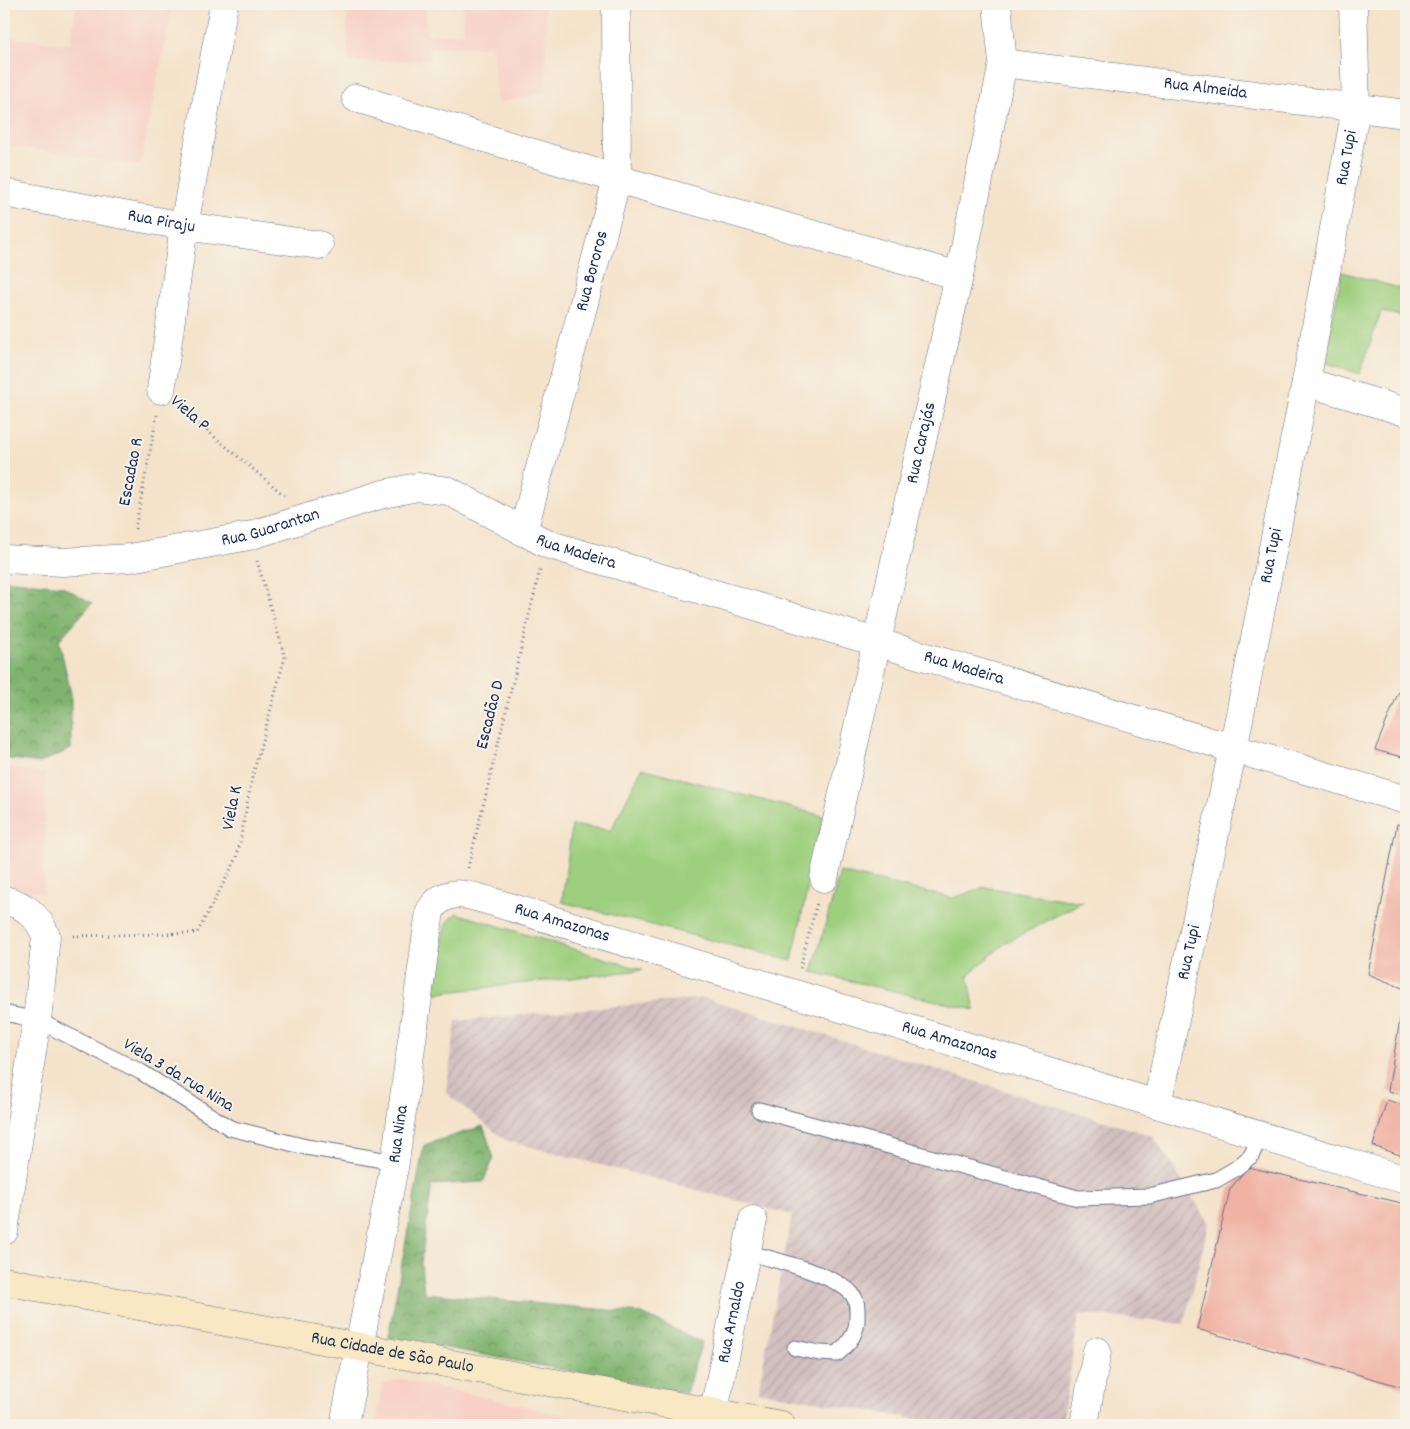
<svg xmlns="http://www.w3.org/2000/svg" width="1410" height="1429" viewBox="0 0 1410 1429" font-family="Dekko,sans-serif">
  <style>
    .built { fill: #f7d1c6 }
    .industrial { fill: url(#industrial-furrows) }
    .grass { fill: #9ecf7e; stroke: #5c7f6e }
    .forest { fill: url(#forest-crowns); stroke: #4c7066 }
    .building { fill: #f0b2a4 }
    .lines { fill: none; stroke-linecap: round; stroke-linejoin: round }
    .lane-casing { stroke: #676e84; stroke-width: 17 }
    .street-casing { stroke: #676e84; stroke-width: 29 }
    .secondary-casing { stroke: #676e84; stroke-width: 29 }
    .path { stroke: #676e84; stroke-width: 3; stroke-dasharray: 1 4; stroke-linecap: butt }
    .lane { stroke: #fff; stroke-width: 15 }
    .street { stroke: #fff; stroke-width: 28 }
    .secondary { stroke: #f8e8c3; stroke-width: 28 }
    .labels { text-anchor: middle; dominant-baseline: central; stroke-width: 4; stroke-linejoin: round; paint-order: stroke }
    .street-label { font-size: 18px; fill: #1b2f5e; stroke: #f7f3e8 }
  </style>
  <defs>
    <pattern id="industrial-furrows" width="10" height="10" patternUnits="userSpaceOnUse" patternTransform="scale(1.25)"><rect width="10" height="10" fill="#d2bfbf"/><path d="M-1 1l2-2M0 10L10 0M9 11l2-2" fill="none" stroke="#b4a4a7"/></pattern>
    <pattern id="forest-crowns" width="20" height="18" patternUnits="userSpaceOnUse" patternTransform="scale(1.25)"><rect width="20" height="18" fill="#7eb26d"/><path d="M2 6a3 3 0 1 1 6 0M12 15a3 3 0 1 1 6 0" fill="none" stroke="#66915d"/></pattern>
  </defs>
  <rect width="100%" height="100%" fill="#f7f3e8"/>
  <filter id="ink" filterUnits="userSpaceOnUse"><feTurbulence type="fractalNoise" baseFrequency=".02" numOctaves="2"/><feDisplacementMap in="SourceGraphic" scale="10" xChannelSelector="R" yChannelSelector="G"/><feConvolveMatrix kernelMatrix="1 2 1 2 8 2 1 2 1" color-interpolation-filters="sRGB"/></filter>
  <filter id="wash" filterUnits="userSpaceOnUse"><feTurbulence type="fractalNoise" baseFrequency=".0096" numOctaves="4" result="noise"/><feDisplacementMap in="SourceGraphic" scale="20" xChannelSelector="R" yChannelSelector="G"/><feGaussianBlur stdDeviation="1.12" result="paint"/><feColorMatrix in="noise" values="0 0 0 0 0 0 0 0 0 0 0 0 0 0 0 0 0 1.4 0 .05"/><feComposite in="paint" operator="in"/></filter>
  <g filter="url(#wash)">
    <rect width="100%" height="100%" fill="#f4e3ca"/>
    <path class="built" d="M 76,4 L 173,4 L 140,165 L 4,145 L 4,36 L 70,45 Z
      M 347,4 L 426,4 L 426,34 L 464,34 L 463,4 L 545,4 L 546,93 L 497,103 L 492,47 L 429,47 L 430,60 L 348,62 Z
      M 4,767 L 46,774 L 43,894 L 4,884 Z
      M 402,1379 L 581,1419 L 580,1425 L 376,1425 L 382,1384 Z"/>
    <path class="industrial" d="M 704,998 L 1153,1136 L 1209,1223 L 1184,1324 L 1079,1314 L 1062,1425 L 948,1425 L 758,1391 L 792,1215 L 505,1140 L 446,1093 L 456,1021 Z"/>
    <path class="grass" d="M 1342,272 L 1406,290 L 1406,318 L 1381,311 L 1360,374 L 1324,362 Z
      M 642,768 L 823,816 L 792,961 L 562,902 L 572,825 L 611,830 Z
      M 840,872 L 953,898 L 984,887 L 1082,902 L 1004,944 L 968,975 L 975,1010 L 812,972 Z
      M 456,913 L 643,970 L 429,994 L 447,923 Z"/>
    <path class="forest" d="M 4,580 L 62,586 L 92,603 L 59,640 L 71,694 L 71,749 L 40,763 L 4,758 Z
      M 483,1126 L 494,1158 L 483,1182 L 432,1185 L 421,1262 L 424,1293 L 640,1313 L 702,1342 L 686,1393 L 388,1337 L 424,1145 Z"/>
    <g id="blocks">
      <path class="building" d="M 1406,674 L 1406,758 L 1375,750 Z
        M 1397,824 L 1406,826 L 1406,1096 L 1388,1091 L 1405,989 L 1368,974 Z
        M 1387,1100 L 1406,1106 L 1406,1157 L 1373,1146 Z
        M 1248,1167 L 1406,1204 L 1406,1388 L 1197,1329 L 1230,1189 Z"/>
    </g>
  </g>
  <g filter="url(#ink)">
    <use href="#blocks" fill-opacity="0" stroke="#676e84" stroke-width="1"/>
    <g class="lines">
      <defs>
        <path id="lane" d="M 4,1013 L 37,1020 L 141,1072 L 230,1128 L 306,1147 L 395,1162
          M 759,1110 L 1078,1198 L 1149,1196 L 1216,1180 L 1235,1169 L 1251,1156 L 1261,1135
          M 746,1252 C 772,1259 835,1274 852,1294 C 858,1301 857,1310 857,1319 C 857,1334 848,1345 837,1354 L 819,1353 L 795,1348"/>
        <g id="street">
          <path id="s1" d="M 1003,63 L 1406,114"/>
          <path d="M 356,98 L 617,179 L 959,276"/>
          <path id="s2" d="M 4,193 L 184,226 L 319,245"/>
          <path d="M 1306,382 L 1406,412"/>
          <path d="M 161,390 L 184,226 L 224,4"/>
          <path id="s3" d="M 523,532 L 617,179 L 616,4"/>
          <path id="s4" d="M 4,559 L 63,562 L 130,558 L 249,536 L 383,494 L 417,487 L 449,491 L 547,544 L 1406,800"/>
          <path id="s5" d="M 824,878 L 959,276 L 1003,63 L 997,4"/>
          <path d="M 4,900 C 26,905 38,916 46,936 L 37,1020 L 4,1231"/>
          <path id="s6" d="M 1157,1104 L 1233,749 L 1306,382 L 1356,108 L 1353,4"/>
          <path id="s7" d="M 344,1425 L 395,1162 L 430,911 C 445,885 471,895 493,902 L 1406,1180"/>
          <path id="s8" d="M 711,1425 L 753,1220"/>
          <path d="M 1084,1425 L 1097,1351"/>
        </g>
        <g id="secondary">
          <path id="s9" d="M 4,1281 L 781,1425"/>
        </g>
      </defs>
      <use href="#lane" class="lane-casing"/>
      <use href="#street" class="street-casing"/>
      <use href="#secondary" class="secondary-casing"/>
      <path class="path" d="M 180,408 L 284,495
        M 135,529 L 157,415
        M 468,868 L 540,570
        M 73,936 L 197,933 L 237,858 L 252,778 L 285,657 L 257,561
        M 800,968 L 817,903"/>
      <use href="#lane" class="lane"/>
      <use href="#street" class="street"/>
      <use href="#secondary" class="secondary"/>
    </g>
  </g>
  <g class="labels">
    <g class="street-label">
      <text stroke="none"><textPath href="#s1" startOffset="204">Rua Almeida</textPath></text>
      <text stroke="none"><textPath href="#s6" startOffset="965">Rua Tupi</textPath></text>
      <text stroke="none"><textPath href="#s2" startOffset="160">Rua Piraju</textPath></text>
      <text stroke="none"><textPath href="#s3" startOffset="270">Rua Bororos</textPath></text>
      <text transform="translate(189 414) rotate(41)">Viela P</text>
      <text stroke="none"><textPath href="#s5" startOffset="446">Rua Carajás</textPath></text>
      <text transform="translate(132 472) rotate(-79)">Escadao R</text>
      <text stroke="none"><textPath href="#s4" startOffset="270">Rua Guarantan</textPath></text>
      <text stroke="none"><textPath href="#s4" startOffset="596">Rua Madeira</textPath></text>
      <text stroke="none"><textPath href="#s6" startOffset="560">Rua Tupi</textPath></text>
      <text stroke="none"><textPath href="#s4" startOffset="1001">Rua Madeira</textPath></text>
      <text transform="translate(491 715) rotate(-76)">Escadão D</text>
      <text transform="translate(233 808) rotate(-79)">Viela K</text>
      <text stroke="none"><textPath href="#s7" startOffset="664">Rua Amazonas</textPath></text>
      <text stroke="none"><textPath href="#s6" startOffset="155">Rua Tupi</textPath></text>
      <text stroke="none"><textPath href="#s7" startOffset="1069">Rua Amazonas</textPath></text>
      <text transform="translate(178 1076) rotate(31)">Viela 3 da rua Nina</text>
      <text stroke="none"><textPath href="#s7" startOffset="296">Rua Nina</textPath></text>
      <text stroke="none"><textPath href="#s8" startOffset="105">Rua Arnaldo</textPath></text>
      <text stroke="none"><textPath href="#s9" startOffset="395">Rua Cidade de São Paulo</textPath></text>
    </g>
  </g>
  <rect width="1410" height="1429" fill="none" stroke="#f7f3e8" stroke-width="20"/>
</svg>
